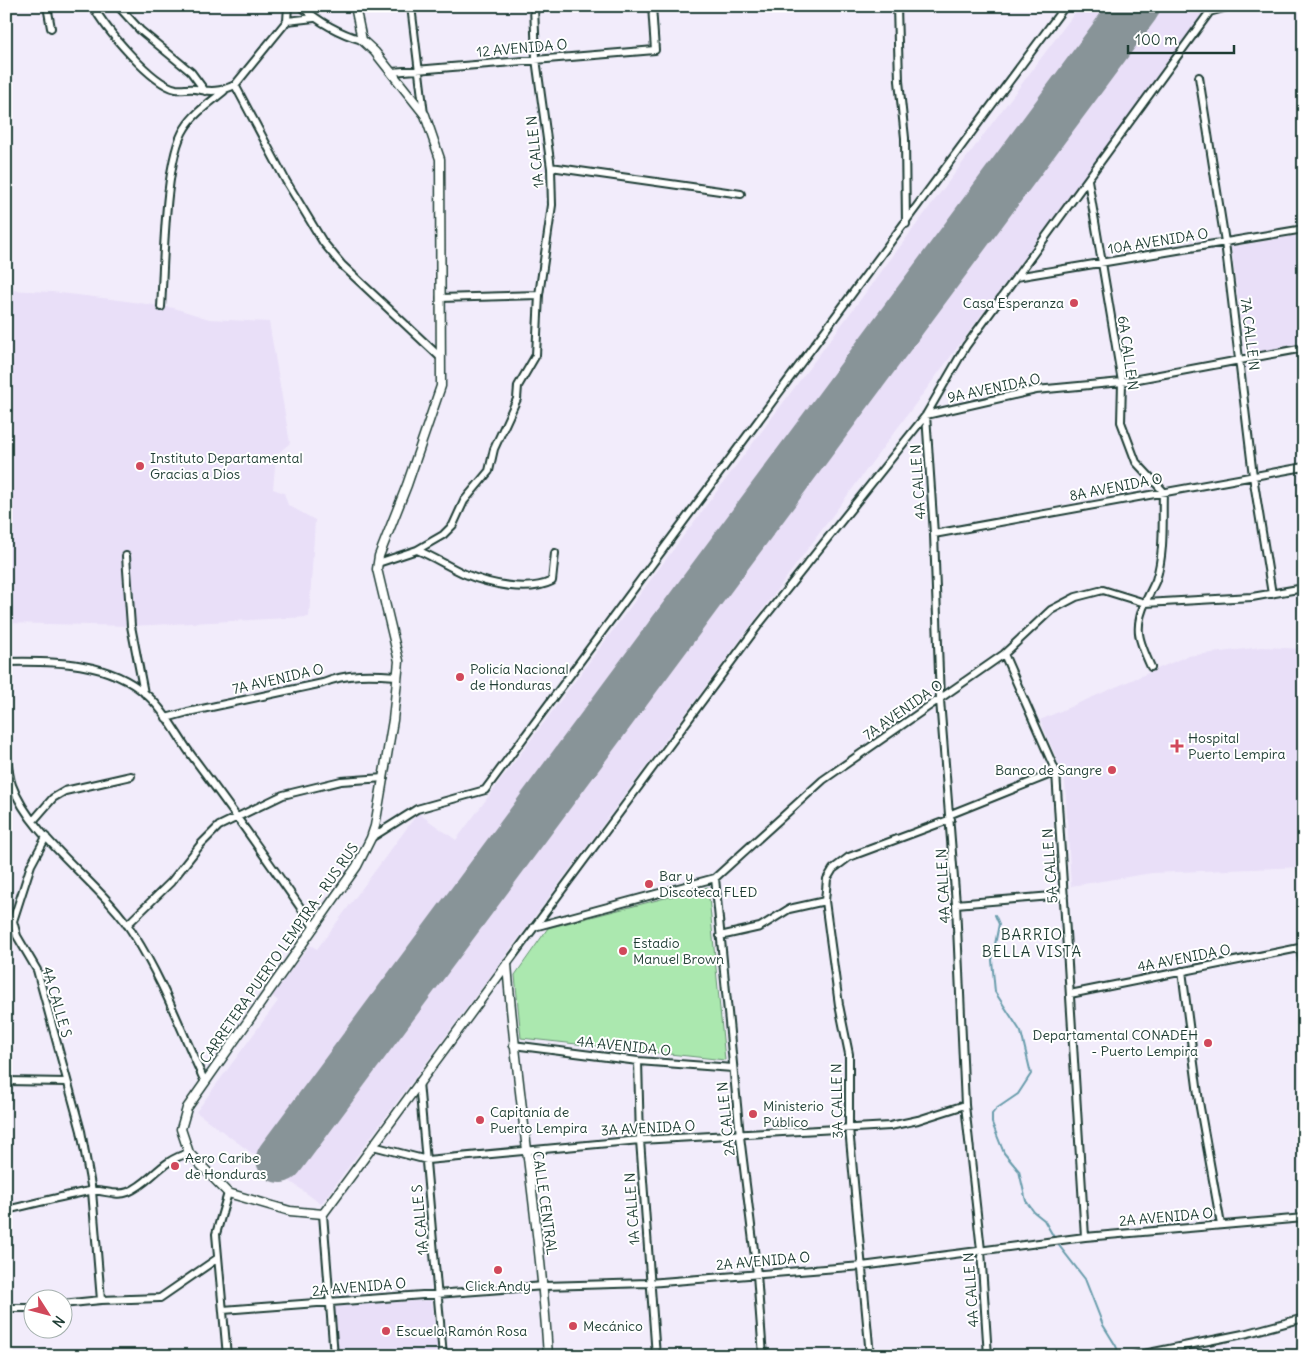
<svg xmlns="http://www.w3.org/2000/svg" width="1310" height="1362" viewBox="0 0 1310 1362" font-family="Delius,sans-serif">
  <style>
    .built { fill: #e9dff8 }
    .green { fill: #abe8af; stroke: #659272 }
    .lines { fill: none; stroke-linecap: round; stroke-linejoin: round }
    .stream { stroke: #689cab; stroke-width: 2 }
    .runway { stroke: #889498; stroke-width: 48 }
    .minor-casing { stroke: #1f3d34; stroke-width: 10 }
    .tertiary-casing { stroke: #1f3d34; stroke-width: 11 }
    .minor { stroke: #fff; stroke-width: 6 }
    .tertiary { stroke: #fff; stroke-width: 8 }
    .poi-dot { fill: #d1495b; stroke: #fff; stroke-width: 2 }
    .labels { text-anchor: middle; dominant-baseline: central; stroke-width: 4; stroke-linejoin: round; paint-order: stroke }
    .street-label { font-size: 14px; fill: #1f3d34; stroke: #fff }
    .poi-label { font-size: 14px; fill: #1f3d34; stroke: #fff; text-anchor: start }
    .neighbourhood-label { font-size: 15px; letter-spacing: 1px; fill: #1f3d34; stroke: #fff }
  </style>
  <rect width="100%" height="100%" fill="#f2ecfb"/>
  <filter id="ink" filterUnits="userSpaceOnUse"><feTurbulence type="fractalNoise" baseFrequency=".02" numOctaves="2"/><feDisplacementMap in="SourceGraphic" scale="10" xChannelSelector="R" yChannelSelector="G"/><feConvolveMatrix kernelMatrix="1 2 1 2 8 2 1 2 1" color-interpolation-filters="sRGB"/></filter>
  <g filter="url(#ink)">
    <path class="built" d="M 1080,6 L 1211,6 L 321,1204 L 196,1112 L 278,1001 L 272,996 L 310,945 L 317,949 L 418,813 L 456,840 Z
      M 1304,234 L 1304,343 L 1246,356 L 1231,247 Z
      M 6,290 L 52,292 L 119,300 L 174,308 L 209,319 L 269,322 L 290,443 L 276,455 L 273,489 L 284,493 L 288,505 L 315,520 L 309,617 L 131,626 L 6,623 Z
      M 1262,647 L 1304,649 L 1304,867 L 1152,873 L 1071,886 L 1065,781 L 1068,772 L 1062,771 L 1040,720 L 1187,656 Z
      M 431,1300 L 439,1356 L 338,1356 L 334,1306 Z"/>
    <path class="green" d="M 708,887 L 725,1060 L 521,1038 L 515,975 L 548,928 Z"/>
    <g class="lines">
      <path class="stream" d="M 995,915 L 999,924 L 992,960 L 995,992 L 1021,1032 L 1031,1074 L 1018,1094 L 996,1109 L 992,1114 L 992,1123 L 1004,1153 L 1019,1171 L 1026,1201 L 1034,1212 L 1044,1220 L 1055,1239
        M 1057,1243 L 1085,1279 L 1103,1325 L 1116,1346 L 1120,1356"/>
      <path class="runway" d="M 280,1159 L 1136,6"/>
      <defs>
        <path id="minor" d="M 47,6 L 51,28
          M 93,6 C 105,28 151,84 176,89 C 182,90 189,88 195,89 C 211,92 220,92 235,85 L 286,181 L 323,242 L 342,265 L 440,357
          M 118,6 L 140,30 L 191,72 L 205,91
          M 301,6 C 320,23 338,33 362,40
          M 411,6 L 424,114
          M 897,6 L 899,81 L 905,138 L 906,224
          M 1209,12 L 1231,6
          M 287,21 L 288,6
          M 392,72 L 655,50 L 652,6
          M 1199,77 L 1225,242 L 1253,476 L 1272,594
          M 235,85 L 287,21 L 314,18
          M 551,167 L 741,194
          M 1088,180 L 1122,382 L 1121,422 L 1136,462 L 1163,491 C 1162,521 1165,551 1156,580 C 1153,587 1149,594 1146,601 C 1133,628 1139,641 1151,667
          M 1016,277 L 1304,229
          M 440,298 L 539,295
          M 161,307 C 164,266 164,159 185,128 C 194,113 211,102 224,91
          M 934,534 L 1304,467
          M 417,550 L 443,535 L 453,525 L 464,501 L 489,471 L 494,449 L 517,399 L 518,386 L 536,355 L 539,295 L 552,205 L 551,168 L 536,59 L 534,6
          M 126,556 L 131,626 L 144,693
          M 378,563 L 417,550 C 434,557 449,567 465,574 C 489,584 528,593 552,581 L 555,553
          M 1004,654 L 1056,772 L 1085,1237
          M 6,662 C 54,661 109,661 147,695 C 166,712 178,737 192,756 C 234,812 274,869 314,927
          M 166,718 L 188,712 L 323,683 C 347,673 371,674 397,676
          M 6,748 C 8,760 8,774 12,785 C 32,840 104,885 134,935 C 163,980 182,1033 205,1082
          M 951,814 L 1056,772
          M 33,821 L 53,798 L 65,791 L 131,776
          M 46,837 L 31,865 L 13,921 L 17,936 L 37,970 L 81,1131 L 92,1191 L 101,1300
          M 371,838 L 417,809 L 485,790 L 1065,6
          M 715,878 L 740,1136 L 757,1274 L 763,1356
          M 956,904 L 1064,895
          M 127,925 L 171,882 L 201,844 L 219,826 L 283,795 L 341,781 L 384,778
          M 534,927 L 715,878 L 823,780 L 1004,654 L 1051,610 L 1076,597 L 1103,590 L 1145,603 L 1252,597 L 1304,588
          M 720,936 L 760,927 L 789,909 L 825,901
          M 1300,948 L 1304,968
          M 507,964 L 760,623 L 926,415 L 966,346 L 1214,6
          M 1182,971 L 1199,1102 L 1221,1225
          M 1070,994 L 1304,947
          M 513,1045 L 638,1061 L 733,1068
          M 638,1061 L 640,1140 L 656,1356
          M 6,1081 L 67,1082
          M 419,1082 L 443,1356
          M 373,1146 L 427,1160 L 640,1140 L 890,1126 L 918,1120 L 965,1105
          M 6,1210 C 34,1204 62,1196 90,1191 C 103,1189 115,1197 128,1192 C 151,1183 159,1161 189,1153
          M 323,1214 L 334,1356
          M 62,1304 L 101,1300 L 160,1298 L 218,1258
          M 6,1308 L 32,1308
          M 223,1310 L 544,1286 L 649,1283 L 862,1266 L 1085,1237 L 1304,1218
          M 227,1356 L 216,1234 L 228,1193
          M 870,1356 L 849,1128 L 849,1054 L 839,1005 L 825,901 L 827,879 L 833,869 L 849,857 L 951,819
          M 988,1356 L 981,1250 L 965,1105 L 956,904 L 940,700 L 934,534 L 926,415 L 1036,390 L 1122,382 L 1304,348
          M 1134,1356 L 1248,1333 L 1304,1318"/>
        <path id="tertiary" d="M 355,6 L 362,40 L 375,52 L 425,115 L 440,159 L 441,386 L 407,485 L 379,556 L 377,569 L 399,661 L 393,720 L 375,826 L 371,838 L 357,866 L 187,1108 L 181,1129 L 189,1153 L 228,1193 L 290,1211 L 323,1214 L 507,964
          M 507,964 C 517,1095 540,1225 548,1356"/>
      </defs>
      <use href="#minor" class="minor-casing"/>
      <use href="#tertiary" class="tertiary-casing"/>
      <use href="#minor" class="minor"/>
      <use href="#tertiary" class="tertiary"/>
    </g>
  </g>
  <g class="poi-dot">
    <circle cx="1074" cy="303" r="5"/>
    <circle cx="140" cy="466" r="5"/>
    <circle cx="460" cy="677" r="5"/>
    <path d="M1174.5 738.5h5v5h5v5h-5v5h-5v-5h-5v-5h5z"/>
    <circle cx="1112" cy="770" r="5"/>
    <circle cx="649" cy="884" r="5"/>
    <circle cx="623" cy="951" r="5"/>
    <circle cx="1208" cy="1043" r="5"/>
    <circle cx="753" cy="1114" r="5"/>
    <circle cx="480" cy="1120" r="5"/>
    <circle cx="175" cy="1166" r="5"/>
    <circle cx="498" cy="1270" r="5"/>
    <circle cx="573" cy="1326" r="5"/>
    <circle cx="386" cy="1331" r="5"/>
  </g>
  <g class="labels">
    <g class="street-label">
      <text transform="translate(522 48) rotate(-5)">12 AVENIDA O</text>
      <text transform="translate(535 152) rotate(-96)">1A CALLE N</text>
      <text transform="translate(1158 241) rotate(-9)">10A AVENIDA O</text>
      <text transform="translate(1250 334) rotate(83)">7A CALLE N</text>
      <text transform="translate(1128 353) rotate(82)">6A CALLE N</text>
      <text transform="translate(994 388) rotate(-12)">9A AVENIDA O</text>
      <text transform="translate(918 482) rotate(-94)">4A CALLE N</text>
      <text transform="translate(1116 487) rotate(-11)">8A AVENIDA O</text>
      <text transform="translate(278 679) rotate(-13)">7A AVENIDA O</text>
      <text transform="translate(903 710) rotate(-35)">7A AVENIDA O</text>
      <text transform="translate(1050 866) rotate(-94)">5A CALLE N</text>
      <text transform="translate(943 886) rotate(-93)">4A CALLE N</text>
      <text transform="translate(279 953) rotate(-55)">CARRETERA PUERTO LEMPIRA - RUS RUS</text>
      <text transform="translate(1184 958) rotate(-11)">4A AVENIDA O</text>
      <text transform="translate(57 1002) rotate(74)">4A CALLE S</text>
      <text transform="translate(624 1046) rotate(6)">4A AVENIDA O</text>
      <text transform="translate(837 1101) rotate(-91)">3A CALLE N</text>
      <text transform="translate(726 1119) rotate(-96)">2A CALLE N</text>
      <text transform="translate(648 1128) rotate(-3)">3A AVENIDA O</text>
      <text transform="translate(545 1203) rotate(82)">CALLE CENTRAL</text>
      <text transform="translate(632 1209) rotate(-94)">1A CALLE N</text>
      <text transform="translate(1166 1217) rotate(-5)">2A AVENIDA O</text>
      <text transform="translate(420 1220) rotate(-95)">1A CALLE S</text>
      <text transform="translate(763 1261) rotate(-5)">2A AVENIDA O</text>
      <text transform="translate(359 1287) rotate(-5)">2A AVENIDA O</text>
      <text transform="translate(971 1290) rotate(-94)">4A CALLE N</text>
    </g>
    <g class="poi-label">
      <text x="1064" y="303" text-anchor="end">Casa Esperanza</text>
      <text x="150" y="458">Instituto Departamental<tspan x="150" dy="16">Gracias a Dios</tspan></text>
      <text x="470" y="669">Policía Nacional<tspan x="470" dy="16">de Honduras</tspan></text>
      <text x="1188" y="738">Hospital<tspan x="1188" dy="16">Puerto Lempira</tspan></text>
      <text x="1102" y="770" text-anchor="end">Banco de Sangre</text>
      <text x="659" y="876">Bar y<tspan x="659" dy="16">Discoteca FLED</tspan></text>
      <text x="633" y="943">Estadio<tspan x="633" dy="16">Manuel Brown</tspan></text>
      <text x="1198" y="1035" text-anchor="end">Departamental CONADEH<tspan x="1198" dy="16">- Puerto Lempira</tspan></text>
      <text x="763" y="1106">Ministerio<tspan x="763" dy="16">Público</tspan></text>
      <text x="490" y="1112">Capitanía de<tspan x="490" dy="16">Puerto Lempira</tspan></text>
      <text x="185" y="1158">Aero Caribe<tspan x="185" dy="16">de Honduras</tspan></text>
      <text x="498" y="1286" text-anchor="middle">Click.Andy</text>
      <text x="583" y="1326">Mecánico</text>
      <text x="396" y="1331">Escuela Ramón Rosa</text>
    </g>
    <g class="neighbourhood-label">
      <text x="1032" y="934">BARRIO<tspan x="1032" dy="17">BELLA VISTA</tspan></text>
    </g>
  </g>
  <rect width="1310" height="1362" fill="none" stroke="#fff" stroke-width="25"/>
  <rect x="12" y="12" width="1285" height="1337" fill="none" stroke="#1f3d34" stroke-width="2" filter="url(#ink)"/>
  <g transform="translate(48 1314) rotate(126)"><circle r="24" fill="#ffffff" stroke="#a5b1ae"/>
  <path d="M0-4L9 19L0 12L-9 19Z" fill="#d1495b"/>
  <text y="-8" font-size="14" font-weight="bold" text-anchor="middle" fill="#1f3d34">N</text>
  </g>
  <path d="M1128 45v8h106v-8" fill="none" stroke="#1f3d34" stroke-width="2.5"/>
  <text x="1135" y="45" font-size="15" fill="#1f3d34" stroke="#ffffff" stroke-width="4" paint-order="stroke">100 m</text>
</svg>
